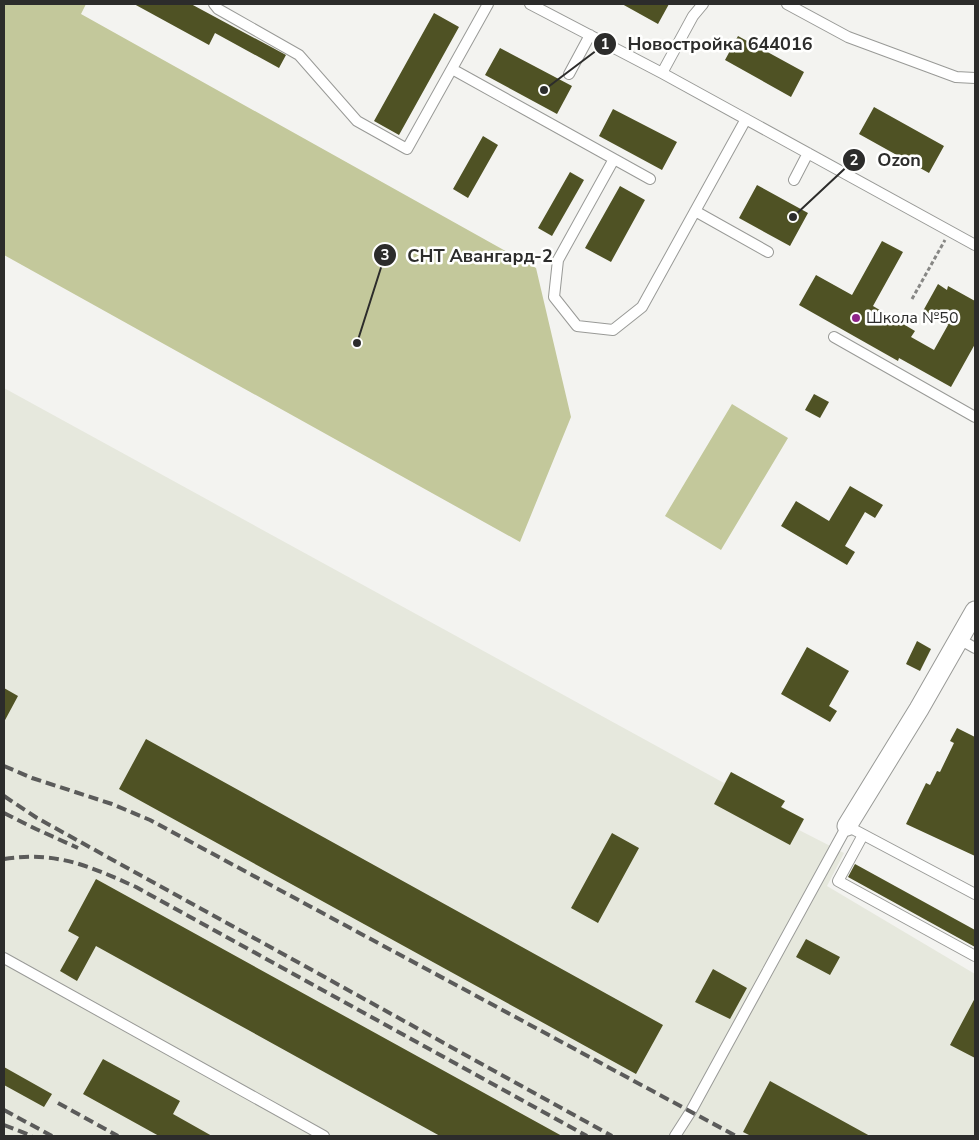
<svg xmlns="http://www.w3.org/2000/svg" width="979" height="1140" viewBox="0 0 979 1140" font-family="'Nunito Sans',sans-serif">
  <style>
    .built { fill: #e6e8dd }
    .green { fill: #c3c89b }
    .building { fill: #4f5224 }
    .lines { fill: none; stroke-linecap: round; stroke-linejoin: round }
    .lane-casing { stroke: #999a97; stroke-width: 12 }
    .street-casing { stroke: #999a97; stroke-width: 21 }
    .path { stroke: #878785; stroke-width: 3; stroke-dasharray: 4 2.5; stroke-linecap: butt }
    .lane { stroke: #fff; stroke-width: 10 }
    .street { stroke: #fff; stroke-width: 19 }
    .rail { stroke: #5b5b5a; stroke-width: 4; stroke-dasharray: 10 5; stroke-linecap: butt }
    .poi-dot { fill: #8e2488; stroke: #fffffe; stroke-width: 2 }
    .labels { text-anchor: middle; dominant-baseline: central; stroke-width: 5; stroke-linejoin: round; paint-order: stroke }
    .poi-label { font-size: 16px; fill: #2c2c2b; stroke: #fffffe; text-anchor: start }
    .leader { fill: none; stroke: #2c2c2b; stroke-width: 2 }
    .callout-dot { fill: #2c2c2b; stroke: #fffffe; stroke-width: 2 }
    .mark-label { font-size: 15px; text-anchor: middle; font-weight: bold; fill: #fff }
    .callout-label { font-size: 18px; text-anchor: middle; font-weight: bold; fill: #2c2c2b; stroke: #fffffe; stroke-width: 5; stroke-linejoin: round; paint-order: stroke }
  </style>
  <rect width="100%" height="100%" fill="#f3f3f0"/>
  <path class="built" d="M 4,388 L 724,783 L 731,772 L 785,801 L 782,807 L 804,819 L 799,830 L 844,853 L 827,886 L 975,974 L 975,1136 L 4,1136 Z"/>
  <path class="green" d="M 4,4 L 86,4 L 81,14 L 536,268 L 571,417 L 520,542 L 4,255 Z
    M 732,404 L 788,438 L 721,550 L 665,516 Z"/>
  <path class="building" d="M 134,4 L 191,4 L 286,55 L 279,68 L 215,33 L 209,45 Z
    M 622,4 L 669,4 L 658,24 Z
    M 434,13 L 459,27 L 399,135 L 374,121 Z
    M 738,36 L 804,72 L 791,97 L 725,60 Z
    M 500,48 L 572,86 L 557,114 L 485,75 Z
    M 874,107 L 944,146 L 929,173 L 859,134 Z
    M 613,109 L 677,142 L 662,170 L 599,136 Z
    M 483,136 L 498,145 L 468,198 L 453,189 Z
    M 570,172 L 584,180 L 552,236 L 538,228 Z
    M 757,185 L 808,213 L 790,246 L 739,218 Z
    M 620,186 L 645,200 L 611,262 L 585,248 Z
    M 882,241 L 903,252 L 873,306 L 915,331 L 911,337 L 934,350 L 948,325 L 923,311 L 938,284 L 947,290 L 948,286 L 975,301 L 975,344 L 951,387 L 899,358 L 898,361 L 799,305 L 816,275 L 852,295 Z
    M 814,394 L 829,402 L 820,418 L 805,410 Z
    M 850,486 L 883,505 L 875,518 L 865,512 L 845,546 L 855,552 L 847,565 L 781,526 L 796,501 L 829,521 Z
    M 917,641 L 931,649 L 920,671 L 906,664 Z
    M 807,647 L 849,671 L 829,706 L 837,711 L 830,722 L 781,694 Z
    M 4,688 L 18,696 L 4,722 Z
    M 957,728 L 975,737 L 975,856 L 906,824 L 926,783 L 930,785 L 937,771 L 940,772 L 954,743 L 950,741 Z
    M 146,739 L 663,1025 L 636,1074 L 119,789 Z
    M 731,772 L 785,801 L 781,807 L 804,819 L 790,845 L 714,804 Z
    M 612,833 L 639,848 L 598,923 L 571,908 Z
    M 855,864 L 975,930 L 975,947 L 848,877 Z
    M 96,879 L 562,1136 L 440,1136 L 96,946 L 77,981 L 60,971 L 79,937 L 68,931 Z
    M 806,939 L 840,957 L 830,975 L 796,957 Z
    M 713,969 L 747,988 L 730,1019 L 695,1002 Z
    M 975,998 L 975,1058 L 950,1045 Z
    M 103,1059 L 180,1101 L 173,1114 L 212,1136 L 159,1136 L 83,1094 Z
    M 4,1067 L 52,1094 L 44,1107 L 4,1085 Z
    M 770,1081 L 870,1136 L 751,1136 L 743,1132 Z"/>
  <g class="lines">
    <defs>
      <path id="lane" d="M 214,4 L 218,9 L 299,55 L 357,121 L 407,149 L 488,4
        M 530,4 L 662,73 L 975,245
        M 787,4 L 848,37 L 956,77 L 975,78
        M 452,69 L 650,179
        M 662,73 L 693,16 L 703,4
        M 569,74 L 590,35
        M 614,159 L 558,260 L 554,297 L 577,326 L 613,330 L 642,307 L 746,119
        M 794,180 L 808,153
        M 695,211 L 768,252
        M 834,337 L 975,417
        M 959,639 L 975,648
        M 863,835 L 838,881 L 975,956
        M 4,958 L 324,1136
        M 675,1136 L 691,1111 L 847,826 L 975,894"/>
      <path id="street" d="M 847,826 L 919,709 L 975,611"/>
    </defs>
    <use href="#lane" class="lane-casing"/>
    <use href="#street" class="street-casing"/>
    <path class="path" d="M 912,299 L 945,240"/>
    <use href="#lane" class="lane"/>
    <use href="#street" class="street"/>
    <path class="rail" d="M 4,766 L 32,778 L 112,804 L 150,820 L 736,1136
      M 4,796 L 37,818 L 612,1136
      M 4,813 L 36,829 L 78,848
      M 4,859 C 57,851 89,866 136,887 L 587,1136
      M 58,1103 L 118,1136
      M 4,1110 L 52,1136
      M 4,1125 L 32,1136"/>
  </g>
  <circle class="poi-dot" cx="856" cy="318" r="5"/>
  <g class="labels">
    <g class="poi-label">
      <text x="866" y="318">Школа №50</text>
    </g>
  </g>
  <path class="leader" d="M544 90L605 44M793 217L854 160M357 343L385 255"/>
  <g class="callout-dot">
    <circle cx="544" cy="90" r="5"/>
    <circle cx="793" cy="217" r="5"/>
    <circle cx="357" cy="343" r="5"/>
    <circle cx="605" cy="44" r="12"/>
    <circle cx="854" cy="160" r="12"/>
    <circle cx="385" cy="255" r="12"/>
  </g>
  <g class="mark-label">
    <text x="605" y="49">1</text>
    <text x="854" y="165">2</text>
    <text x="385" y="260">3</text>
  </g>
  <g class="callout-label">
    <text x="720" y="50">Новостройка 644016</text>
    <text x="899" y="166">Ozon</text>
    <text x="480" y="262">СНТ Авангард-2</text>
  </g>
  <rect width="979" height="1140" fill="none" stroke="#2c2c2b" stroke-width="10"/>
</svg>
